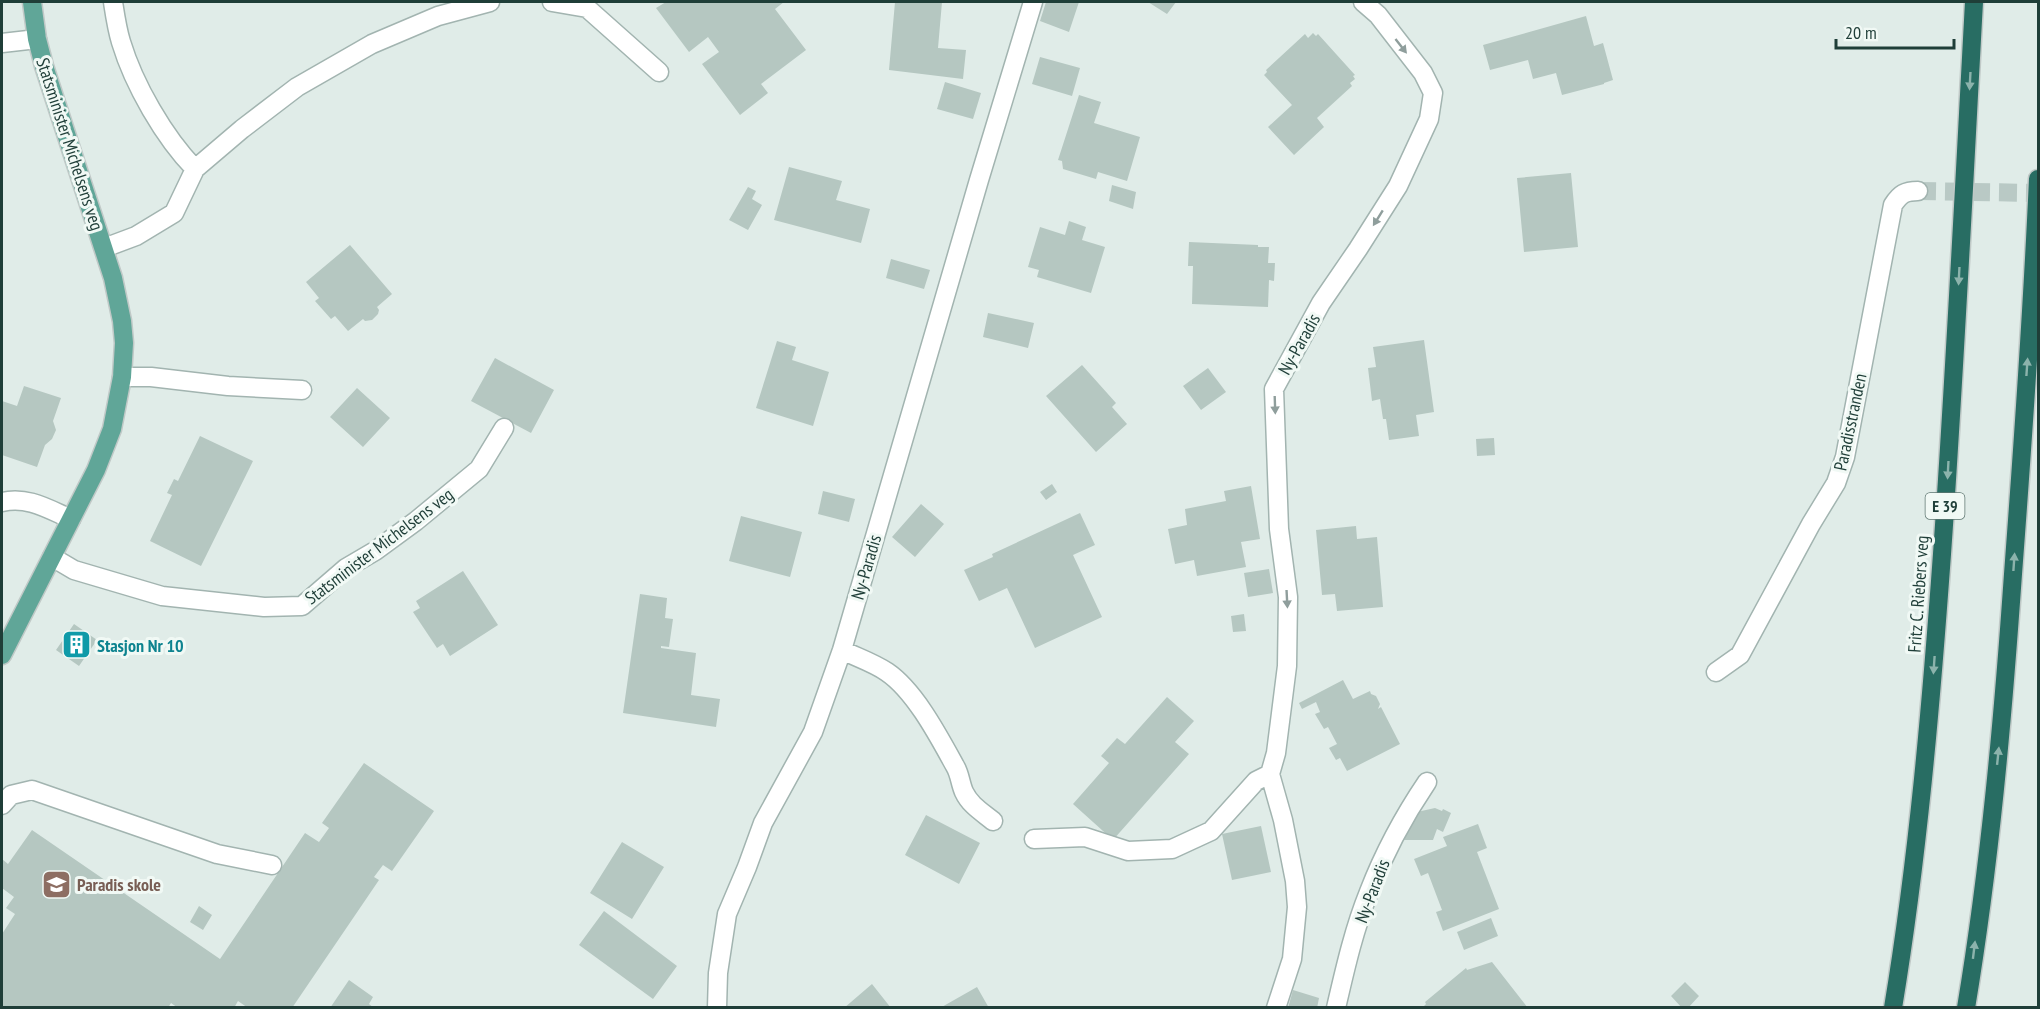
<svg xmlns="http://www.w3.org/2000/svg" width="2040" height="1009" viewBox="0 0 2040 1009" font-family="'PT Sans Narrow',sans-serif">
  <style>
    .building { fill: #b5c7c1 }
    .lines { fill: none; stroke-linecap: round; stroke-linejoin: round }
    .minor-tunnel { stroke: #b9c9c5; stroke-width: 18; stroke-dasharray: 18 9; stroke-linecap: butt }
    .minor-casing { stroke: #a2b4b0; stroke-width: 21 }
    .major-casing { stroke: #c0c9c7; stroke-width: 21 }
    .highway-casing { stroke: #c0c9c7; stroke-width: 21 }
    .minor { stroke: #fff; stroke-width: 18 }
    .major { stroke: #60a698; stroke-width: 18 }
    .highway { stroke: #286d63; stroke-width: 18 }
    .oneway { fill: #8f9e9c }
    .oneway2 { fill: #8cb3ac }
    .labels { text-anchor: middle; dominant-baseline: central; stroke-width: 6; stroke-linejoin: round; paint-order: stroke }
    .shield { fill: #f1f9f5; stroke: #5e7671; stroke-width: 1.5 }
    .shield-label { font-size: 16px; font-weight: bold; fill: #1f3e38 }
    .street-label { font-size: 18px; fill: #1f3e38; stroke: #f1f9f5 }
    .culture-label { font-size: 18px; font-weight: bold; fill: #0d838f; stroke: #f1f9f5; text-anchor: start }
    .education-label { font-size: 18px; font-weight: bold; fill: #785e54; stroke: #f1f9f5; text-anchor: start }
  </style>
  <rect width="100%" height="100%" fill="#e0ece8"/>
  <path class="building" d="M 666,2 L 784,2 L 775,9 L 806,50 L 761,84 L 768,93 L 740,115 L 702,64 L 719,52 L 708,37 L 689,52 L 656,8 Z
    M 895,2 L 942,2 L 938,48 L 966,50 L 963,79 L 889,70 Z
    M 1046,2 L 1079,2 L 1069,32 L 1040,21 Z
    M 1148,2 L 1176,2 L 1167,14 Z
    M 1586,16 L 1594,46 L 1603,43 L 1613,80 L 1604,83 L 1604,84 L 1562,95 L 1556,73 L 1533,79 L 1528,60 L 1490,70 L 1483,45 Z
    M 1313,33 L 1316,36 L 1318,34 L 1355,75 L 1353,76 L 1355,79 L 1350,83 L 1352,86 L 1317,118 L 1324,127 L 1294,155 L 1268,127 L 1292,105 L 1264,75 L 1267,72 L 1266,70 L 1305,34 L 1308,38 Z
    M 1040,57 L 1080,68 L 1072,96 L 1032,84 Z
    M 945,82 L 981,93 L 973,119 L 937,109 Z
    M 1079,95 L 1101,102 L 1094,123 L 1140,137 L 1127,181 L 1098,172 L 1096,179 L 1063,169 L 1062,161 L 1058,160 Z
    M 789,167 L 842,181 L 836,200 L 870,209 L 861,243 L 774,220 Z
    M 1571,173 L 1578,247 L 1524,252 L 1517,178 Z
    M 1112,185 L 1136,192 L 1133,209 L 1109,201 Z
    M 748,187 L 756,191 L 752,199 L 762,205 L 748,230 L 729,220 Z
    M 1069,221 L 1086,227 L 1082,240 L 1105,247 L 1091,293 L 1037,277 L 1039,270 L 1028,267 L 1040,227 L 1065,235 Z
    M 1189,242 L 1258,245 L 1258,247 L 1269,247 L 1268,263 L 1275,263 L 1274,281 L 1269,280 L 1268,307 L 1192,304 L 1193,266 L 1188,266 Z
    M 350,245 L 392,294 L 377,307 L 379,310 L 378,314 L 372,320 L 365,321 L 363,319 L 348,331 L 335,316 L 331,319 L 315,301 L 319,298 L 306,282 Z
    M 891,259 L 930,270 L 924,289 L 886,278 Z
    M 988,313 L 1034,323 L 1028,348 L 983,337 Z
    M 1424,340 L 1434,412 L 1416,415 L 1419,436 L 1389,440 L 1386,419 L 1383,419 L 1380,399 L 1372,401 L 1368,368 L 1376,367 L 1373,347 Z
    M 777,341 L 796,347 L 792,360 L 829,372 L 813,426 L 756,408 Z
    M 495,358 L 554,390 L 531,433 L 471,401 Z
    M 1082,365 L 1116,403 L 1112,407 L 1127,424 L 1096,452 L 1046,396 Z
    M 1208,368 L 1226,392 L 1201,410 L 1183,386 Z
    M 24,386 L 61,398 L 53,421 L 56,430 L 52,439 L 45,445 L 37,467 L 2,455 L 2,401 L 17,406 Z
    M 357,388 L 390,418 L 363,447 L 330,417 Z
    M 200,436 L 253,461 L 201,566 L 150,541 L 172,495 L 167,493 L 174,479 L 178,481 Z
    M 1494,438 L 1495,455 L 1477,456 L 1476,439 Z
    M 1052,484 L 1057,492 L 1046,500 L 1040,492 Z
    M 1251,486 L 1260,539 L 1241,542 L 1246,567 L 1197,576 L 1194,560 L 1175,564 L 1168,529 L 1187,525 L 1185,509 L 1226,501 L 1224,491 Z
    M 823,491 L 855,499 L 849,522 L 818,514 Z
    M 921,504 L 944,524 L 915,557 L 892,537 Z
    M 1080,513 L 1095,545 L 1073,555 L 1102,617 L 1035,648 L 1007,588 L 979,601 L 964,570 L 993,557 L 992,554 Z
    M 741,516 L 802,532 L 790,577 L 729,561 Z
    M 1356,526 L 1357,539 L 1377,537 L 1383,607 L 1337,611 L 1335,594 L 1322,595 L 1316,530 Z
    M 1269,569 L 1273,593 L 1248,597 L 1244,573 Z
    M 463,571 L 498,625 L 450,656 L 443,644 L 437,648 L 413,612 L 420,608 L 416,601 Z
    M 640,594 L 667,598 L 665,618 L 673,619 L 669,647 L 661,646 L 661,648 L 696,653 L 691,695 L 720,699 L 716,727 L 623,713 Z
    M 1244,614 L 1246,631 L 1233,632 L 1231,616 Z
    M 74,624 L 97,640 L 79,666 L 56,650 Z
    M 1343,680 L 1353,699 L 1370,691 L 1371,694 L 1376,696 L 1380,704 L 1378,709 L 1381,707 L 1400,744 L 1347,771 L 1340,758 L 1336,760 L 1329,748 L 1337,744 L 1328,727 L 1324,729 L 1315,714 L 1320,712 L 1316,702 L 1302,709 L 1299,703 Z
    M 1167,697 L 1194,721 L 1175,742 L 1189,754 L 1113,840 L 1073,804 L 1109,763 L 1101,756 L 1117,738 L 1125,744 Z
    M 364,763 L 434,811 L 392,871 L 383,865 L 374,877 L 379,880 L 292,1008 L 248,1008 L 238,1001 L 234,1008 L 178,1008 L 171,1003 L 168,1008 L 2,1008 L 2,934 L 15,914 L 6,908 L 14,897 L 2,888 L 2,859 L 8,864 L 32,830 L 220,959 L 305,833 L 319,842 L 329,828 L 322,823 Z
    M 1435,808 L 1442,811 L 1443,809 L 1451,813 L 1443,832 L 1437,829 L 1433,840 L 1404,840 L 1417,812 Z
    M 926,815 L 980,843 L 959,884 L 905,855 Z
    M 1478,824 L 1487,848 L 1477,852 L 1499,909 L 1443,931 L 1436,912 L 1442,910 L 1428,873 L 1421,876 L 1414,859 L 1447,846 L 1443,837 Z
    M 1261,826 L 1271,872 L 1232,880 L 1222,834 Z
    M 622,842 L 664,867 L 632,919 L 590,893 Z
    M 199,906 L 212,915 L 203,930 L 190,922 Z
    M 604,911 L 677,966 L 653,999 L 579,945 Z
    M 1491,918 L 1498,936 L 1464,950 L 1457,932 Z
    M 1492,962 L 1528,1008 L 1422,1008 L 1426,1004 L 1425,1002 L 1466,968 L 1467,970 Z
    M 349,980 L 373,997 L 369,1004 L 374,1008 L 330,1008 Z
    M 1685,982 L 1699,996 L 1688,1008 L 1682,1008 L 1671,996 Z
    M 872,984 L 891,1008 L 844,1008 Z
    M 977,987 L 989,1008 L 940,1008 Z
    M 1293,990 L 1319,998 L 1317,1008 L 1288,1008 Z"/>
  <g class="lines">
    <path class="minor-tunnel" d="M 1918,191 L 2038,193"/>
    <defs>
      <path id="minor" d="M 113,2 C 115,15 117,29 121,42 C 134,85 164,137 195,169
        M 552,2 L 587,8 L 659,72
        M 2,43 L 37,39
        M 104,248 L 136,236 L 174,213 L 195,169 L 242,129 L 297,87 L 372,44 L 438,16 L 490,2
        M 122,377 L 151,377 L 228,386 L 302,390
        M 2,502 C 28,496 48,509 71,519
        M 52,557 L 74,570 L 162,596 L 264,607 L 302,606 L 346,568 L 375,551 L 416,521 L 479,469 L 504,428
        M 842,650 C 856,657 874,663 887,672 C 915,691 939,737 955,766 C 960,774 960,783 964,792 C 970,805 982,812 993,821
        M 1716,672 L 1740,655 L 1811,524 L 1836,483 L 1845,457 L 1893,205 C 1900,194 1905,191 1918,191
        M 2,805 L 11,795 L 32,790 L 217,854 L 272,865
        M 1034,839 L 1085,837 L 1128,851 L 1172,849 L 1211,831 L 1256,781 L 1270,774
        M 717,1008 L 718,973 L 727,914 L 747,867 L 763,823 L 813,732 L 842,650 L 979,180 L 1033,2
        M 1276,1008 L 1292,959 L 1297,907 L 1295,881 L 1283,820 L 1270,774 L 1276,753 L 1287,666 L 1288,597 L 1279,529 L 1274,389 L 1321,303 L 1358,249 L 1398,186 L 1429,119 L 1433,93 L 1423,73 L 1378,15 L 1363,2
        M 1336,1008 C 1345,969 1354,929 1369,892 C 1384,853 1404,816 1427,782"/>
      <path id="major" d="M 2,655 L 96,470 L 112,429 L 122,377 L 124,343 L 122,321 L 113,278 L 44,66 L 37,39 L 32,2"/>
      <path id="highway" d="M 1893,1008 C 1918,857 1931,706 1942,554 C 1955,370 1964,186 1974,2
        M 1966,1008 C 1990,864 2003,718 2013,574 C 2023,442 2032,311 2038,179"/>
    </defs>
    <use href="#minor" class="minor-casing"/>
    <use href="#major" class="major-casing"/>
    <use href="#highway" class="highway-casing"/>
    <use href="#minor" class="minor"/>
    <use href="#major" class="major"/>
    <use href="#highway" class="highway"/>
  </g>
  <defs><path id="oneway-solid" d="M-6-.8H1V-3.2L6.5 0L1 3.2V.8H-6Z" transform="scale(1.5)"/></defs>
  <g class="oneway">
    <use href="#oneway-solid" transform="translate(1401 46) rotate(52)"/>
    <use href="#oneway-solid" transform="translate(1378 218) rotate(122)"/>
    <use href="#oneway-solid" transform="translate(1275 405) rotate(88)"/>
    <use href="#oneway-solid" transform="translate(1287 599) rotate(87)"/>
  </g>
  <g class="oneway2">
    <use href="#oneway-solid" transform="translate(1970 81) rotate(93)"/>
    <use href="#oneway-solid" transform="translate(1959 276) rotate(93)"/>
    <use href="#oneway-solid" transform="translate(2027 367) rotate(-86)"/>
    <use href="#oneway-solid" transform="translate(1948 470) rotate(93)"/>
    <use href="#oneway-solid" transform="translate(2014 562) rotate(-86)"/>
    <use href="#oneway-solid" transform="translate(1934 665) rotate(94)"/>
    <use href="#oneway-solid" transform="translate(1998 756) rotate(-84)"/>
    <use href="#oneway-solid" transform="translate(1974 950) rotate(-83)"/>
  </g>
  <defs>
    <symbol id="building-square" viewBox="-11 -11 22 22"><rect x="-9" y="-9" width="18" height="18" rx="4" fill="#0f9aa8" stroke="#f1f9f5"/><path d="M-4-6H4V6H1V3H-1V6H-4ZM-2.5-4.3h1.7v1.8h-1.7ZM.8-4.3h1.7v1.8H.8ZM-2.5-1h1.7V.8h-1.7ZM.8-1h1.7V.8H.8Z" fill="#fff"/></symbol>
    <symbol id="school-square" viewBox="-11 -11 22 22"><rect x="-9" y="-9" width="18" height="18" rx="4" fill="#8d6e63" stroke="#f1f9f5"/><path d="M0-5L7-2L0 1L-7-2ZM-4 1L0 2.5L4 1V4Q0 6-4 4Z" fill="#fff"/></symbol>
  </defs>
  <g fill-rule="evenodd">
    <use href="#building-square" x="60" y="628" width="33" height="33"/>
    <use href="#school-square" x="40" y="868" width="33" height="33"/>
  </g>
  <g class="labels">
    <rect class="shield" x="1925.5" y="493" width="39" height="26" rx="4.5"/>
    <g class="shield-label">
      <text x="1945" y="506">E 39</text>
    </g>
    <g class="street-label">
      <text transform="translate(70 144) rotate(72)">Statsminister Michelsens veg</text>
      <text transform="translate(1299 344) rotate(-61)">Ny-Paradis</text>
      <text transform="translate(1850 422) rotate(-78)">Paradisstranden</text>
      <text transform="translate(379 546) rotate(-37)">Statsminister Michelsens veg</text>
      <text transform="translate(866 567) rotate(-74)">Ny-Paradis</text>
      <text transform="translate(1918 594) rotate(-86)">Fritz C. Riebers veg</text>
      <text transform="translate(1372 891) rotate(-69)">Ny-Paradis</text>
    </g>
    <g class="culture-label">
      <text x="97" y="645">Stasjon Nr 10</text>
    </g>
    <g class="education-label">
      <text x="77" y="884">Paradis skole</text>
    </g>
  </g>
  <rect width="2040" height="1009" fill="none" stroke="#1f3e38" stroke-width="6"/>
  <path d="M1836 39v9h118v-9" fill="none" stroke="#1f3e38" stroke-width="3"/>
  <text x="1845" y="39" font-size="18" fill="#1f3e38" stroke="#f1f9f5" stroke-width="4.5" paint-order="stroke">20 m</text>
</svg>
